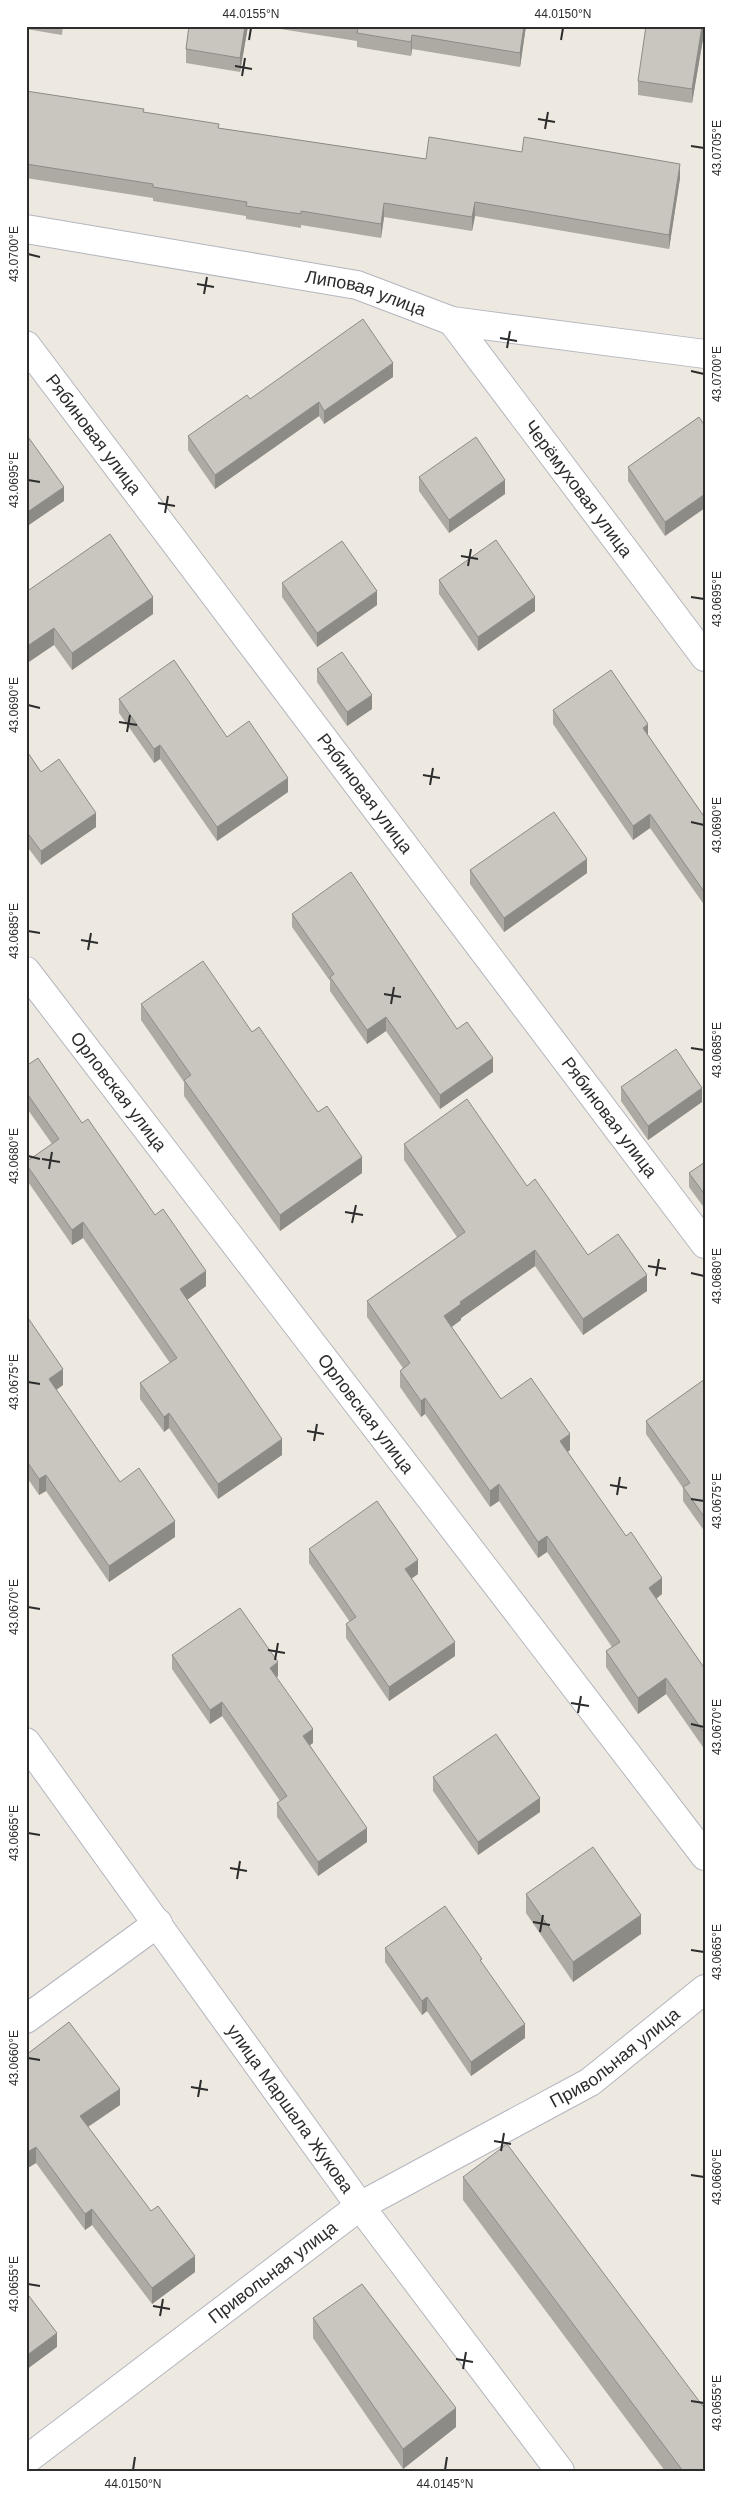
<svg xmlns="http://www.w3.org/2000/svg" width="731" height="2497" viewBox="0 0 731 2497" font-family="Arial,sans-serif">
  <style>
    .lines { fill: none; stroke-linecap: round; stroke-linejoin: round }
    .minor-casing { stroke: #b4b6bf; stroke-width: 30 }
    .secondary-casing { stroke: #b4b6bf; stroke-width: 30 }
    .minor { stroke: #fff; stroke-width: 28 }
    .secondary { stroke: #fff; stroke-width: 28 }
    .wall { fill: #adaaa4 }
    .shaded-wall { fill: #8d8b86 }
    .building { fill: #c9c6bf; stroke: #8d8b86 }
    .ticks { fill: none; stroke: #2d2d2d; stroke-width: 2 }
    .labels { text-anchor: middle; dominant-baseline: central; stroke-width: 4; stroke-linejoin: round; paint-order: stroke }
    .street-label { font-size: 18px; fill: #2d2d2d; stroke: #fff }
    .neatline { fill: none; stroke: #2d2d2d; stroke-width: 2 }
    .ticks-label { font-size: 12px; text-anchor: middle; fill: #2d2d2d }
  </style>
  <rect width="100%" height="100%" fill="#ede8e0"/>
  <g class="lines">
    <defs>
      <g id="minor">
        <path id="s1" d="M 26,229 L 357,285 L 452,321 L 705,354"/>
        <path id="s2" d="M 452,321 L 705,657"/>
        <path id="s3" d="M 26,345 L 705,1244"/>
        <path id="s4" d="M 26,971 L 705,1856"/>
        <path d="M 26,2019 L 158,1923"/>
        <path id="s5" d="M 26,2460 L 360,2206 L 590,2082 L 705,1989"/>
      </g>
      <g id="secondary">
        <path id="s6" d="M 26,1742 L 360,2206 L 560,2471"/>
      </g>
    </defs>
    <use href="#minor" class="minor-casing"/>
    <use href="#secondary" class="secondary-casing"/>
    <use href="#minor" class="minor"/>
    <use href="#secondary" class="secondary"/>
  </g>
  <path class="wall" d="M 26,26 L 63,26 L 62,35 L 26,29 Z
    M 187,26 L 248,26 L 240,72 L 186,63 L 186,49 L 189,27 Z
    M 274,26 L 526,26 L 520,67 L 412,49 L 411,56 L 357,47 L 357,41 L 274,28 Z
    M 704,26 L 704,33 L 692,103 L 638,95 L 638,81 Z
    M 26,91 L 144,113 L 219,128 L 426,159 L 680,178 L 669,249 L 475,216 L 472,231 L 384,217 L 381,238 L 301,225 L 301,228 L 246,219 L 246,216 L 153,201 L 153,198 L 26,178 Z
    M 393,377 L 324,424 L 319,416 L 215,489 L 188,450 L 188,436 L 250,399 Z
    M 699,417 L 665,536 L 628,481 L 628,467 Z
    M 419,477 L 505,494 L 449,533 L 419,491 Z
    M 439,580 L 535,611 L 478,651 L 439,594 Z
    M 282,583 L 377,605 L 317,647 L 282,597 Z
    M 26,592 L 153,614 L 72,670 L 54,645 Z
    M 317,669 L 372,709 L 347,726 L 317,682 Z
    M 119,699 L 227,737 L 288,792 L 217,841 L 160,759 L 154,763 L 119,713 Z
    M 553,710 L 648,735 L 705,818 L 705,906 L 650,828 L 633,840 L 553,724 Z
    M 26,750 L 41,772 L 96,827 L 41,865 L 26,845 Z
    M 470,870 L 587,873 L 504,932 L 470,884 Z
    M 292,914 L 457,1029 L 493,1072 L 440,1109 L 386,1031 L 367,1044 L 330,991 L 330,981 L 292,927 Z
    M 141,1004 L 252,1032 L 318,1112 L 362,1173 L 280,1231 L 184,1096 L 184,1082 L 141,1020 Z
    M 26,1066 L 82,1123 L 155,1215 L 206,1286 L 187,1300 L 282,1455 L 218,1499 L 169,1428 L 164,1432 L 140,1399 L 140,1383 L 170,1363 L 83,1238 L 72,1245 L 26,1179 L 26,1162 L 52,1144 L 26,1107 Z
    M 621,1087 L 702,1102 L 648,1140 L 621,1101 Z
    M 404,1144 L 527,1186 L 588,1255 L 647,1291 L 583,1335 L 535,1266 L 461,1318 L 461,1320 L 452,1327 L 501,1399 L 570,1450 L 568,1452 L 662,1594 L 656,1599 L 705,1669 L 705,1750 L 666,1694 L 638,1714 L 606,1667 L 606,1651 L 612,1647 L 547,1552 L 538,1558 L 499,1501 L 490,1507 L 425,1414 L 421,1417 L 400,1387 L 400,1371 L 403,1368 L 367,1317 L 367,1301 L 457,1237 L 404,1160 Z
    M 705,1162 L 705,1209 L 689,1187 L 689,1173 Z
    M 26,1315 L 63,1385 L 56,1390 L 120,1482 L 175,1537 L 109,1582 L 46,1491 L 39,1495 L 26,1476 Z
    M 705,1379 L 705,1532 L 683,1501 L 683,1488 L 646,1434 L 646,1421 Z
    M 309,1549 L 418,1574 L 411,1579 L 455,1656 L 389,1701 L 346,1638 L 346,1624 L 350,1622 L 309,1563 Z
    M 172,1655 L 278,1676 L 276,1678 L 313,1743 L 310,1745 L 367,1842 L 318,1876 L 277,1817 L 277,1803 L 280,1801 L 222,1716 L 210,1724 L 172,1669 Z
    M 433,1777 L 540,1812 L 478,1855 L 433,1791 Z
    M 526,1894 L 641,1934 L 573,1982 L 526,1913 Z
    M 385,1948 L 482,1964 L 525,2038 L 471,2076 L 427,2011 L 422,2015 L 385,1962 Z
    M 26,2055 L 120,2105 L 88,2127 L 195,2272 L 152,2304 L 92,2225 L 85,2230 L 36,2163 L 26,2169 Z
    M 463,2177 L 705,2471 L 665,2471 L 463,2200 Z
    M 313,2318 L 456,2427 L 403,2469 L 313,2338 Z"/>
  <path class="shaded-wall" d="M 245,26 L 248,26 L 240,72 L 240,58 Z
    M 524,26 L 526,26 L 520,67 L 520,53 Z
    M 702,26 L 704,26 L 704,33 L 692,103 L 692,89 Z
    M 412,35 L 412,49 L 411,56 L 411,42 Z
    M 680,164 L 680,178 L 669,249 L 669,235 Z
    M 475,202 L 475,216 L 472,231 L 472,217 Z
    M 384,203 L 384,217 L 381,238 L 381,224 Z
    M 393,363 L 393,377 L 324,424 L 324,411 Z
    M 319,402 L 319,416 L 215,489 L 215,475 Z
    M 505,480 L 505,494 L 449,533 L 449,520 Z
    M 64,487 L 64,501 L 26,527 L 26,513 Z
    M 705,494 L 705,508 L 665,536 L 665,522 Z
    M 377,591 L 377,605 L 317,647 L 317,633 Z
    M 153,597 L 153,614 L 72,670 L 72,653 Z
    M 535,597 L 535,611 L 478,651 L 478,637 Z
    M 54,628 L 54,645 L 26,664 L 26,647 Z
    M 372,695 L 372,709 L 347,726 L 347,712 Z
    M 648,724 L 648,738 L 643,728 Z
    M 160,745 L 160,759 L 154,763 L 154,749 Z
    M 288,778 L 288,792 L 217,841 L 217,827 Z
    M 96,813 L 96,827 L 41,865 L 41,851 Z
    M 650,814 L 650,828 L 633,840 L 633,826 Z
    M 587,859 L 587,873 L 504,932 L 504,918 Z
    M 386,1017 L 386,1031 L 367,1044 L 367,1030 Z
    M 493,1058 L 493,1072 L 440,1109 L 440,1095 Z
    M 702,1088 L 702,1102 L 648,1140 L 648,1126 Z
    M 362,1157 L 362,1173 L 280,1231 L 280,1215 Z
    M 83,1222 L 83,1238 L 72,1245 L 72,1230 Z
    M 535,1250 L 535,1266 L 461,1318 L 461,1320 L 444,1332 L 444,1316 L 460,1302 Z
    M 206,1271 L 206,1286 L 180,1305 L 180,1289 Z
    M 647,1275 L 647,1291 L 583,1335 L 583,1319 Z
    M 63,1369 L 63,1385 L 49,1395 L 49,1379 Z
    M 425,1398 L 425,1414 L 421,1417 L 421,1401 Z
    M 169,1413 L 169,1428 L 164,1432 L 164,1417 Z
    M 570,1434 L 570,1450 L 560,1457 L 560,1441 Z
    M 282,1439 L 282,1455 L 218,1499 L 218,1484 Z
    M 46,1475 L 46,1491 L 39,1495 L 39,1479 Z
    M 499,1484 L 499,1501 L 490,1507 L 490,1491 Z
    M 175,1521 L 175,1537 L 109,1582 L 109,1566 Z
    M 547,1536 L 547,1552 L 538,1558 L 538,1542 Z
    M 418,1560 L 418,1574 L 405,1583 L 405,1569 Z
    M 662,1578 L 662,1594 L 649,1604 L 649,1588 Z
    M 455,1642 L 455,1656 L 389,1701 L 389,1687 Z
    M 278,1662 L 278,1676 L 270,1682 L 270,1668 Z
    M 666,1678 L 666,1694 L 638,1714 L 638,1698 Z
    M 222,1702 L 222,1716 L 210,1724 L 210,1710 Z
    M 313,1729 L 313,1743 L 303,1750 L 303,1736 Z
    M 540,1798 L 540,1812 L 478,1855 L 478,1842 Z
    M 367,1828 L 367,1842 L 318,1876 L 318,1862 Z
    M 641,1915 L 641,1934 L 573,1982 L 573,1962 Z
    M 427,1997 L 427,2011 L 422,2015 L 422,2001 Z
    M 525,2024 L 525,2038 L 471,2076 L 471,2062 Z
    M 120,2089 L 120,2105 L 80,2132 L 80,2116 Z
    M 36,2147 L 36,2163 L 26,2169 L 26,2153 Z
    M 92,2209 L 92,2225 L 85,2230 L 85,2214 Z
    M 195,2256 L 195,2272 L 152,2304 L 152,2288 Z
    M 57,2333 L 57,2347 L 26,2370 L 26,2356 Z
    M 456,2408 L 456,2427 L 403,2469 L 403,2449 Z"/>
  <path class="building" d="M 189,26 L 245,26 L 240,58 L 186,49 Z
    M 349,26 L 524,26 L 520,53 L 412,35 L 411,42 L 357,33 L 358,28 Z
    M 646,26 L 702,26 L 692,89 L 638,81 Z
    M 26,91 L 144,109 L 143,112 L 219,124 L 218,128 L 426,159 L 429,137 L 522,152 L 524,137 L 680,164 L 669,235 L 475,202 L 472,217 L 384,203 L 381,224 L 301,211 L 301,214 L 246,206 L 247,202 L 153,187 L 153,184 L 26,164 Z
    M 363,319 L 393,363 L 324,411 L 319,402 L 215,475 L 188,436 L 247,395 L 250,399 Z
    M 699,417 L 705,426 L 705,494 L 665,522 L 628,467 Z
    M 26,434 L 64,487 L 26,513 Z
    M 476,437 L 505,480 L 449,520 L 419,477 Z
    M 110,534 L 153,597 L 72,653 L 54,628 L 26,647 L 26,592 Z
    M 496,540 L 535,597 L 478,637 L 439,580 Z
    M 342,541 L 377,591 L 317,633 L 282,583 Z
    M 342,652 L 372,695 L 347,712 L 317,669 Z
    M 174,660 L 227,737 L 249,721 L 288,778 L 217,827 L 160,745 L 154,749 L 119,699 Z
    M 611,670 L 648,724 L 643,728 L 705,818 L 705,893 L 650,814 L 633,826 L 553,710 Z
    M 26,750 L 41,772 L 59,759 L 96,813 L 41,851 L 26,831 Z
    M 554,812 L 587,859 L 504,918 L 470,870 Z
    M 351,872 L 457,1029 L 467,1022 L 493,1058 L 440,1095 L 386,1017 L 367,1030 L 330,977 L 334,974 L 292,914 Z
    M 203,961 L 252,1032 L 259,1027 L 318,1112 L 327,1106 L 362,1157 L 280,1215 L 184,1080 L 191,1075 L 141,1004 Z
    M 676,1049 L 702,1088 L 648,1126 L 621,1087 Z
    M 38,1058 L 82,1123 L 88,1119 L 155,1215 L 163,1209 L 206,1271 L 180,1289 L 282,1439 L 218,1484 L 169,1413 L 164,1417 L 140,1383 L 177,1358 L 83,1222 L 72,1230 L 26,1164 L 26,1162 L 59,1139 L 26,1092 L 26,1066 Z
    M 467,1099 L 527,1186 L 535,1179 L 588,1255 L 618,1234 L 647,1275 L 583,1319 L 535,1250 L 460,1302 L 461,1304 L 444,1316 L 501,1399 L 531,1378 L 570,1434 L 560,1441 L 626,1536 L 631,1532 L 662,1578 L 649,1588 L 705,1669 L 705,1734 L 666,1678 L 638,1698 L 606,1651 L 620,1642 L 547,1536 L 538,1542 L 499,1484 L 490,1491 L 425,1398 L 421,1401 L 400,1371 L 410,1363 L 367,1301 L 465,1232 L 404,1144 Z
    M 705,1162 L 705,1195 L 689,1173 Z
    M 26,1315 L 63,1369 L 49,1379 L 120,1482 L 139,1468 L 175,1521 L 109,1566 L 46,1475 L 39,1479 L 26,1460 Z
    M 705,1379 L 705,1518 L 683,1487 L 690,1483 L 646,1421 Z
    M 377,1501 L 418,1560 L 405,1569 L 455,1642 L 389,1687 L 346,1624 L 356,1617 L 309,1549 Z
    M 240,1608 L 278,1662 L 270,1668 L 313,1729 L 303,1736 L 367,1828 L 318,1862 L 277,1803 L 287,1796 L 222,1702 L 210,1710 L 172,1655 Z
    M 496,1734 L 540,1798 L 478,1842 L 433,1777 Z
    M 593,1847 L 641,1915 L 573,1962 L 526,1894 Z
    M 445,1906 L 482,1959 L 480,1960 L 525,2024 L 471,2062 L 427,1997 L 422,2001 L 385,1948 Z
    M 69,2022 L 120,2089 L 80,2116 L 151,2211 L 158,2206 L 195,2256 L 152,2288 L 92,2209 L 85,2214 L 36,2147 L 26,2153 L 26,2055 Z
    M 507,2144 L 705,2409 L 705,2471 L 683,2471 L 463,2177 Z
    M 362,2284 L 456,2408 L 403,2449 L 313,2318 Z
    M 26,2292 L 57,2333 L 26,2356 Z"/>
  <path class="ticks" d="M 249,40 L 251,28M 561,40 L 563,28M 235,66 L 252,69M 242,76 L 245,58M 538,119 L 555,122M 545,129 L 548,112M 691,146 L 704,148M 28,254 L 40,257M 197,284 L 214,287M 204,294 L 207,277M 500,338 L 517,341M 507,348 L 510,331M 691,371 L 704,374M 28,480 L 40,482M 158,503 L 175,506M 165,513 L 168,496M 461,556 L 478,559M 468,566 L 471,549M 691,597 L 704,599M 28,705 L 40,708M 119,722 L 137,725M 127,732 L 130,715M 423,775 L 440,778M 430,785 L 433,768M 691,822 L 704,825M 28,931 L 40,933M 81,940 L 98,943M 88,950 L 91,933M 384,994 L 401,997M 391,1004 L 394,987M 691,1048 L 704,1050M 28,1156 L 40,1159M 42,1159 L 60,1162M 49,1169 L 52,1152M 345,1212 L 363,1215M 352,1223 L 356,1205M 648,1266 L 666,1269M 691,1273 L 704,1276M 656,1276 L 659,1259M 28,1382 L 40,1384M 307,1431 L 324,1434M 314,1441 L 317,1424M 610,1485 L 627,1488M 617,1495 L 620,1477M 691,1499 L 704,1501M 28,1607 L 40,1609M 268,1650 L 285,1653M 275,1660 L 278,1643M 571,1703 L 589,1706M 578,1713 L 581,1696M 691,1724 L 704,1727M 28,1833 L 40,1835M 230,1868 L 247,1871M 237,1879 L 240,1861M 533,1922 L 550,1925M 540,1932 L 543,1915M 691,1950 L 704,1952M 28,2058 L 40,2060M 191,2087 L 208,2090M 198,2097 L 201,2080M 494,2141 L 511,2144M 501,2151 L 504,2133M 691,2175 L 704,2177M 28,2284 L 40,2286M 153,2306 L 170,2309M 160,2316 L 163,2299M 456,2359 L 473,2362M 463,2369 L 466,2352M 691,2401 L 704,2403M 133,2470 L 135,2457M 445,2470 L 447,2457"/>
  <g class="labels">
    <g class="street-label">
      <text stroke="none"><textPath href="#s1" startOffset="346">Липовая улица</textPath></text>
      <text stroke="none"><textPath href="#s3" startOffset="112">Рябиновая улица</textPath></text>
      <text stroke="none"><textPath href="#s2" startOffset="210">Черёмуховая улица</textPath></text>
      <text stroke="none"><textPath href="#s3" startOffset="562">Рябиновая улица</textPath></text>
      <text stroke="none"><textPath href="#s4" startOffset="152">Орловская улица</textPath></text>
      <text stroke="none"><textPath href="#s3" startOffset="968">Рябиновая улица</textPath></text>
      <text stroke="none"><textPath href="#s4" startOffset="558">Орловская улица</textPath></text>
      <text stroke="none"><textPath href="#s5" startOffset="715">Привольная улица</textPath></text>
      <text stroke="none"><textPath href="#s6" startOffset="452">улица Маршала Жукова</textPath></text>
      <text stroke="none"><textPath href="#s5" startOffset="310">Привольная улица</textPath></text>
    </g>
  </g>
  <rect width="731" height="2497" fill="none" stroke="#ffffff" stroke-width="55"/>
  <rect x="28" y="28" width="676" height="2442" class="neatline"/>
  <g class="ticks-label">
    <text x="251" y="18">44.0155°N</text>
    <text x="563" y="18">44.0150°N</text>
    <text transform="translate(717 148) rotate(-90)" y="4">43.0705°E</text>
    <text transform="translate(14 254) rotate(-90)" y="4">43.0700°E</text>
    <text transform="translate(717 374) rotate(-90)" y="4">43.0700°E</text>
    <text transform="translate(14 480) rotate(-90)" y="4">43.0695°E</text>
    <text transform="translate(717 599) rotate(-90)" y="4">43.0695°E</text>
    <text transform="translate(14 705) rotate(-90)" y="4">43.0690°E</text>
    <text transform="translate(717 825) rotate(-90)" y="4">43.0690°E</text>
    <text transform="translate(14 931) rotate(-90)" y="4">43.0685°E</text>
    <text transform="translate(717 1050) rotate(-90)" y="4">43.0685°E</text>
    <text transform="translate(14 1156) rotate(-90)" y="4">43.0680°E</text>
    <text transform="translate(717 1276) rotate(-90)" y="4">43.0680°E</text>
    <text transform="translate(14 1382) rotate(-90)" y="4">43.0675°E</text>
    <text transform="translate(717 1501) rotate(-90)" y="4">43.0675°E</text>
    <text transform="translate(14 1607) rotate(-90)" y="4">43.0670°E</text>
    <text transform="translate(717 1727) rotate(-90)" y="4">43.0670°E</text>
    <text transform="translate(14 1833) rotate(-90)" y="4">43.0665°E</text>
    <text transform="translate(717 1952) rotate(-90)" y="4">43.0665°E</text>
    <text transform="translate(14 2058) rotate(-90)" y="4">43.0660°E</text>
    <text transform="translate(717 2177) rotate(-90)" y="4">43.0660°E</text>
    <text transform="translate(14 2284) rotate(-90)" y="4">43.0655°E</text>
    <text transform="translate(717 2403) rotate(-90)" y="4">43.0655°E</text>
    <text x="133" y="2488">44.0150°N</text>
    <text x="445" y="2488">44.0145°N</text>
  </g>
</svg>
